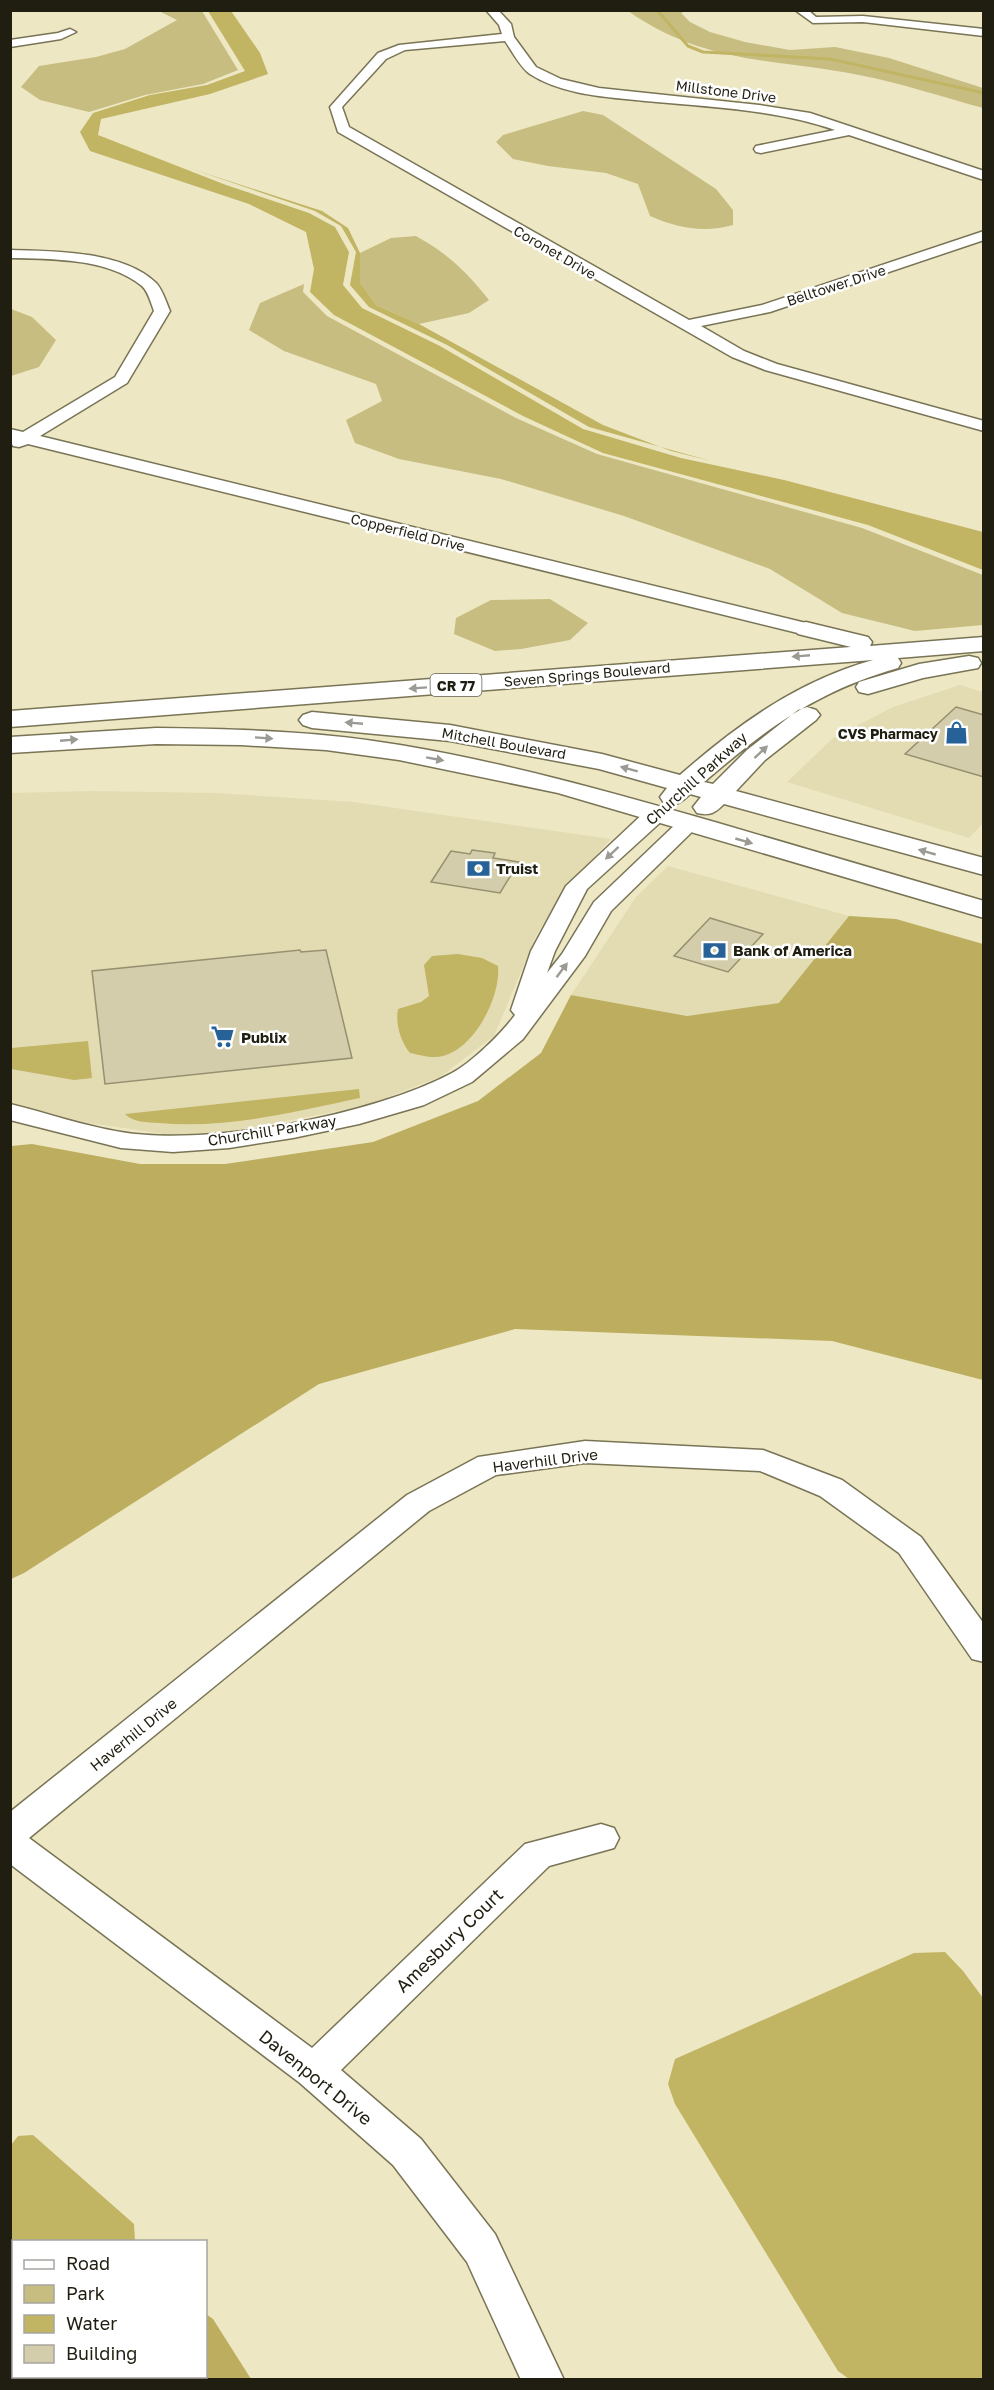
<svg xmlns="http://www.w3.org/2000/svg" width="994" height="2390" viewBox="0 0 994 2390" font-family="'Golos Text',sans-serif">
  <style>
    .built { fill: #e3dcb2 }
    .green { fill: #c7bd80 }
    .forest { fill: #bcae5e }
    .water { fill: #c1b463 }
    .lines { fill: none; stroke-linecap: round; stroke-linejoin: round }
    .stream { stroke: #c1b463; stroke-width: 3 }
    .building { fill: #d3cdab; stroke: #969070; stroke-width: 1.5 }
    .minor-casing { stroke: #797455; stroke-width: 3 }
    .major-casing { stroke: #797455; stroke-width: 3 }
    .minor { fill: #fff; fill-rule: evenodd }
    .major { fill: #fff; fill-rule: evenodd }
    .oneway { fill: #9b9a94 }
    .labels { text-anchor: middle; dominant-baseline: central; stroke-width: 5; stroke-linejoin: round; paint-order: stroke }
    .far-street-label { font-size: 14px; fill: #201e11; stroke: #fff }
    .shield { fill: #fff; stroke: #636258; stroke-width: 1.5 }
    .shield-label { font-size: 14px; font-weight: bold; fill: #201e11 }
    .far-poi-label { font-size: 14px; font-weight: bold; fill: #201e11; stroke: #fff; text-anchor: end }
    .street-label { font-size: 15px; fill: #201e11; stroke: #fff }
    .poi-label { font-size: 15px; font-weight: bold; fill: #201e11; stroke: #fff; text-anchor: start }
    .near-street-label { font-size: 18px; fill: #201e11; stroke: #fff }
  </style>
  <rect width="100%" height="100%" fill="#ede7c4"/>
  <path class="built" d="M 960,685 L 983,692 L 983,823 L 969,838 L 787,782 L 833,738 L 893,707 Z
    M 92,791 L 216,793 L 354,802 L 611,839 L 564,890 L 536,936 L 494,1036 L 440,1077 L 364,1106 L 240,1130 L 172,1135 L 89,1123 L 11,1104 L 11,793 Z
    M 668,866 L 849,916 L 779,1003 L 687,1016 L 571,995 L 636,897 Z"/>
  <path class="green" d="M 159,11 L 202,11 L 238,70 L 203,84 L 145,95 L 89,112 L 40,100 L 21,87 L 39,66 L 96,57 L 125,49 L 177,20 Z
    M 628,11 L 687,11 L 681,13 L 690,22 L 710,32 L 745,42 L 790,50 L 835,47 L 889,58 L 983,88 L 983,108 C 942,97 901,83 859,75 C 772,58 706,65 628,11 Z
    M 583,111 L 603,115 L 716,189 L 733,210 L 733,225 C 704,233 677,228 650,216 L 638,184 L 606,173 L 548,166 L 513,159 L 496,142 L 503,135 Z
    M 416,236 C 448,254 466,271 489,300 L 469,313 L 419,324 L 376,305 L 360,282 L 360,253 L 391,238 Z
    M 304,284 L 303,292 L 327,316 L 516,418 L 597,454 L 862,528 L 983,575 L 983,625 L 915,631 L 842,613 L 770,569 L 624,516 L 501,479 L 399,459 L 355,443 L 346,420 L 382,401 L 376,384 L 284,351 L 249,330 L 260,303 Z
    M 11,309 L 32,317 L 56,340 L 39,367 L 11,376 Z
    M 550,599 L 588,623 L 570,640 L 521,649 L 495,651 L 454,634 L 456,618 L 491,600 Z"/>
  <path class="forest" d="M 849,916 L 896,919 L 983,944 L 983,1380 L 832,1341 L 515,1329 L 319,1384 L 24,1573 L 11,1579 L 11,1146 L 32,1144 L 140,1164 L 225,1164 L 373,1142 L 478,1101 L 541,1053 L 571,995 L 687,1016 L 779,1003 Z
    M 13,2281 L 14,2376 L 206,2376 L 206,2314 L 213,2319 L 251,2379 L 11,2379 L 10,2282 Z"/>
  <path class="water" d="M 208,11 L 231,11 L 260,53 L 268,74 L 210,94 L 101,119 L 98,135 L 226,185 L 309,213 L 335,227 L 349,252 L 343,285 L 362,308 L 440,346 L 583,429 L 681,458 L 784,480 L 983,532 L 983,570 L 868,525 L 603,453 L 523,416 L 334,315 L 310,292 L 314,269 L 306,232 L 249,204 L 90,151 L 80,132 L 93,113 L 150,95 L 207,85 L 245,71 Z
    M 189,168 L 322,211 L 348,228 L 360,253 L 360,282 L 376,305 L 419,324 L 603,425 L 671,451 L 711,461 L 589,427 L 447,345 L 369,307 L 350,285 L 356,252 L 341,226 L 315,211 Z
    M 458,954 L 482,958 L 498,966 C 501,996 475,1048 443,1056 C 433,1059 420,1055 410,1053 C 401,1042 395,1024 398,1009 L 421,1002 L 429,996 L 424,965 L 432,956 Z
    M 88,1041 L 92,1078 L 74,1080 L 11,1069 L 11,1048 Z
    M 359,1089 L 360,1098 C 293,1112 228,1129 159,1123 C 147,1122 134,1123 125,1114 Z
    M 945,1952 L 963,1971 L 983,1998 L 983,2379 L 849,2379 L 838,2371 L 675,2104 L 668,2084 L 675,2059 L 914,1953 Z
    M 33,2135 L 134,2224 L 135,2241 L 14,2242 L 13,2281 L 11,2282 L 11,2145 L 18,2136 Z"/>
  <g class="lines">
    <path class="stream" d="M 657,10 L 688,46 L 703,52 L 830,59 L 984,93"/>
  </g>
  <path class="building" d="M 956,707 L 984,715 L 984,777 L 905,754 Z
    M 472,850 L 495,853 L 493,858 L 519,862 L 500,893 L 431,882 L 451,851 L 470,854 Z
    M 710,918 L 763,934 L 728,972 L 674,956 Z
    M 300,950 L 301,952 L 326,950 L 352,1058 L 105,1084 L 92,971 Z"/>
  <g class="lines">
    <defs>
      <path id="minor" d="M 486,10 L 498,10 L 511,24 L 514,37 L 536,67 L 561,79 L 599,88 L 759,105 L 810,113 L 984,171 L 984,180 L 849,135 L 761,153 L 756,152 L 754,149 L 756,146 L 835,130 C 775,109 708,107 645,101 C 608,97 562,95 530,74 C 520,67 512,51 505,41 L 405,50 L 386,59 L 342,107 L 349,127 L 689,320 L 762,305 L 984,231 L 984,240 L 770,312 L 701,326 L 744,351 L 777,364 L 984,421 L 984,431 L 765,370 L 732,357 L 338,132 L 330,107 L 378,53 L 399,45 L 502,34 L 499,25 Z
        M 795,10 L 808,10 L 816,17 L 863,16 L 984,29 L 984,36 L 863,22 L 813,23 Z
        M 70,29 L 76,32 L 61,39 L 10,47 L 10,40 L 58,33 Z
        M 10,250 C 53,251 122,251 155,282 C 162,288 166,302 170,311 L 127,383 L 40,436 L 806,623 L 813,625 L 816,629 L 813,633 L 806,635 L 28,444 L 19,447 L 13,446 L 11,442 L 10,429 L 23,432 L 115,377 L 154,311 C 151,303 148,291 142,286 C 107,258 53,259 10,258 Z
        M 656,807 L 664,809 L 667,814 L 664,819 L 587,889 L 555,951 L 547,973 L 562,954 L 594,902 L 680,820 L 688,818 L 696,820 L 699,825 L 611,911 L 585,956 L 523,1039 L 472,1082 L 424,1105 L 359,1124 L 293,1138 L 229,1148 L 173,1152 L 121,1148 L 10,1120 L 10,1104 C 47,1113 84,1126 121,1132 C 209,1147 373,1115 452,1073 C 471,1063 502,1033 515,1015 L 511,1010 L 531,951 L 566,886 L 648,809 Z
        M 585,1441 L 763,1450 L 842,1480 L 921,1537 L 984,1624 L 984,1662 L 972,1659 L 899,1553 L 820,1496 L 760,1471 L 585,1463 L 496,1475 L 429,1511 L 29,1838 L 312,2048 L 525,1844 L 601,1824 L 614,1828 L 619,1838 L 614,1848 L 549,1866 L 341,2070 L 421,2139 L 495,2234 L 564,2380 L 521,2380 L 467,2262 L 393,2165 L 300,2083 L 10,1864 L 10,1812 L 407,1495 L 478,1457 Z"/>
      <path id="major" d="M 806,622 L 868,637 L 872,642 L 870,646 L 984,637 L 984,651 L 898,658 L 901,663 L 898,668 C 817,691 767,728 704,782 L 713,784 L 747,750 L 798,710 L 807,707 L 816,710 L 820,715 L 816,720 L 765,760 L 736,791 L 984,858 L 984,875 L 724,804 C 715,813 710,816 697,813 L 693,807 L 701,797 L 690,794 C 681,803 676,806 664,803 L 660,797 L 667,788 L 599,769 L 450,741 L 312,728 L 303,725 L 299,720 L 303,715 L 312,712 L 450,725 L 602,754 L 680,775 C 738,724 798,681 873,660 L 10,727 L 10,711 L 851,647 L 798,634 L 794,629 L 798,624 Z
        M 969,656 L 978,658 L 981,663 L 978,668 L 923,678 L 868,694 L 859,692 L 856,687 L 859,682 L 919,664 Z
        M 156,728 C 238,729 319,731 400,745 C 508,763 613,793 718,823 C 806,849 895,875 984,901 L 984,918 L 558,793 L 399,760 L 326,750 L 241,745 L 156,744 L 10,753 L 10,737 Z"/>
    </defs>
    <use href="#minor" class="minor-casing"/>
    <use href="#major" class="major-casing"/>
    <use href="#minor" class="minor"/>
    <use href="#major" class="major"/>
  </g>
  <defs><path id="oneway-solid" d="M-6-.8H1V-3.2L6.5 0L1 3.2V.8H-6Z" transform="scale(1.5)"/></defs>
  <g class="oneway">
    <use href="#oneway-solid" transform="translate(801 656) rotate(175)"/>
    <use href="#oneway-solid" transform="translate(418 688) rotate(176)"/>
    <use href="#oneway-solid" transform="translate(354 723) rotate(-175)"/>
    <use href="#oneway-solid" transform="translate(264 738) rotate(4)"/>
    <use href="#oneway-solid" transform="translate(69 740) rotate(-5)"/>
    <use href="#oneway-solid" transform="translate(761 752) rotate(-43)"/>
    <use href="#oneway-solid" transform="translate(435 759) rotate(10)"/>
    <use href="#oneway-solid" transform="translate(629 769) rotate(-165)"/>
    <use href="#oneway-solid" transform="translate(744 841) rotate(16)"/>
    <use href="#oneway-solid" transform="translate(927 852) rotate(-164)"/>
    <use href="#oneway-solid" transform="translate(612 853) rotate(137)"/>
    <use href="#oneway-solid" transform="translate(562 970) rotate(-53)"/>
  </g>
  <defs>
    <symbol id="shop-bare" viewBox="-9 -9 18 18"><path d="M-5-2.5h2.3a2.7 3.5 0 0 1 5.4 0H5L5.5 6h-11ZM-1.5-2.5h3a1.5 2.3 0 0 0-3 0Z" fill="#266198" stroke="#fff" stroke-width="2.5" paint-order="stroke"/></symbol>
    <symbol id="bank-bare" viewBox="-9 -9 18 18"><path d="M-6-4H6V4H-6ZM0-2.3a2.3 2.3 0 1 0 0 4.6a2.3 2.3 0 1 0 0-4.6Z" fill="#266198" stroke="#fff" stroke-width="2.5" paint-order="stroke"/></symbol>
    <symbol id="supermarket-bare" viewBox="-9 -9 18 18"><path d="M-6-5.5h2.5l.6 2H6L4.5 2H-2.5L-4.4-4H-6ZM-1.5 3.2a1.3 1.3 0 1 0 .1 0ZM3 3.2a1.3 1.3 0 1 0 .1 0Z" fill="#266198" stroke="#fff" stroke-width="2.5" paint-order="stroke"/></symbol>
  </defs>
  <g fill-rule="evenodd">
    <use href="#shop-bare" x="940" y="716" width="33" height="33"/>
    <use href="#bank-bare" x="462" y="852" width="33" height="33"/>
    <use href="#bank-bare" x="698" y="934" width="33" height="33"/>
    <use href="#supermarket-bare" x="206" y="1020" width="33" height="33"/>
  </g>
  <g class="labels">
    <g class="far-street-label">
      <text transform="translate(726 91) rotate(7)">Millstone Drive</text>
      <text transform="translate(555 252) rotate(30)">Coronet Drive</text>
      <text transform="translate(836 285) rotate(-18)">Belltower Drive</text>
      <text transform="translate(408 532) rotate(14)">Copperfield Drive</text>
      <text transform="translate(587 674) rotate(-5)">Seven Springs Boulevard</text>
      <text transform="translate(504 743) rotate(10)">Mitchell Boulevard</text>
    </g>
    <rect class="shield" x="430.5" y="674" width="51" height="22" rx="4.5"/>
    <g class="shield-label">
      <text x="456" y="685">CR 77</text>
    </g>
    <g class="far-poi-label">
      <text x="938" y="733">CVS Pharmacy</text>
    </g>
    <g class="street-label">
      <text transform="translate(696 778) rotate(-42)">Churchill Parkway</text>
      <text transform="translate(272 1130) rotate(-9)">Churchill Parkway</text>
      <text transform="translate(545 1460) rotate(-7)">Haverhill Drive</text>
      <text transform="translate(133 1734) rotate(-39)">Haverhill Drive</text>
    </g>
    <g class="poi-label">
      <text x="496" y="868">Truist</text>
      <text x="733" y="950">Bank of America</text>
      <text x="241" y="1037">Publix</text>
    </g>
    <g class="near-street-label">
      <text transform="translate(449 1940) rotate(-44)">Amesbury Court</text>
      <text transform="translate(316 2077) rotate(39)">Davenport Drive</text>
    </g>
  </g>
  <rect width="994" height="2390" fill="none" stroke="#201e11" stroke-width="24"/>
  <rect x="12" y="2240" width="195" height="138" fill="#ffffff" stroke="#a6a5a0" stroke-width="1.5"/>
  <rect x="24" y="2260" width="30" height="9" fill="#ffffff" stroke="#a6a5a0" stroke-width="1.5"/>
  <text x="66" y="2270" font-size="18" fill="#201e11">Road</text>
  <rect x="24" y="2285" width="30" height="18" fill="#c7bd80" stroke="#a6a5a0" stroke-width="1.5"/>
  <text x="66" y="2300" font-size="18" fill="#201e11">Park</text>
  <rect x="24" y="2315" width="30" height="18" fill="#c1b463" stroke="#a6a5a0" stroke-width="1.5"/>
  <text x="66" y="2330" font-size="18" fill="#201e11">Water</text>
  <rect x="24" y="2345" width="30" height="18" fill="#d3cdab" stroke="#a6a5a0" stroke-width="1.5"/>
  <text x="66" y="2360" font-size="18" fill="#201e11">Building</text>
</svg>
